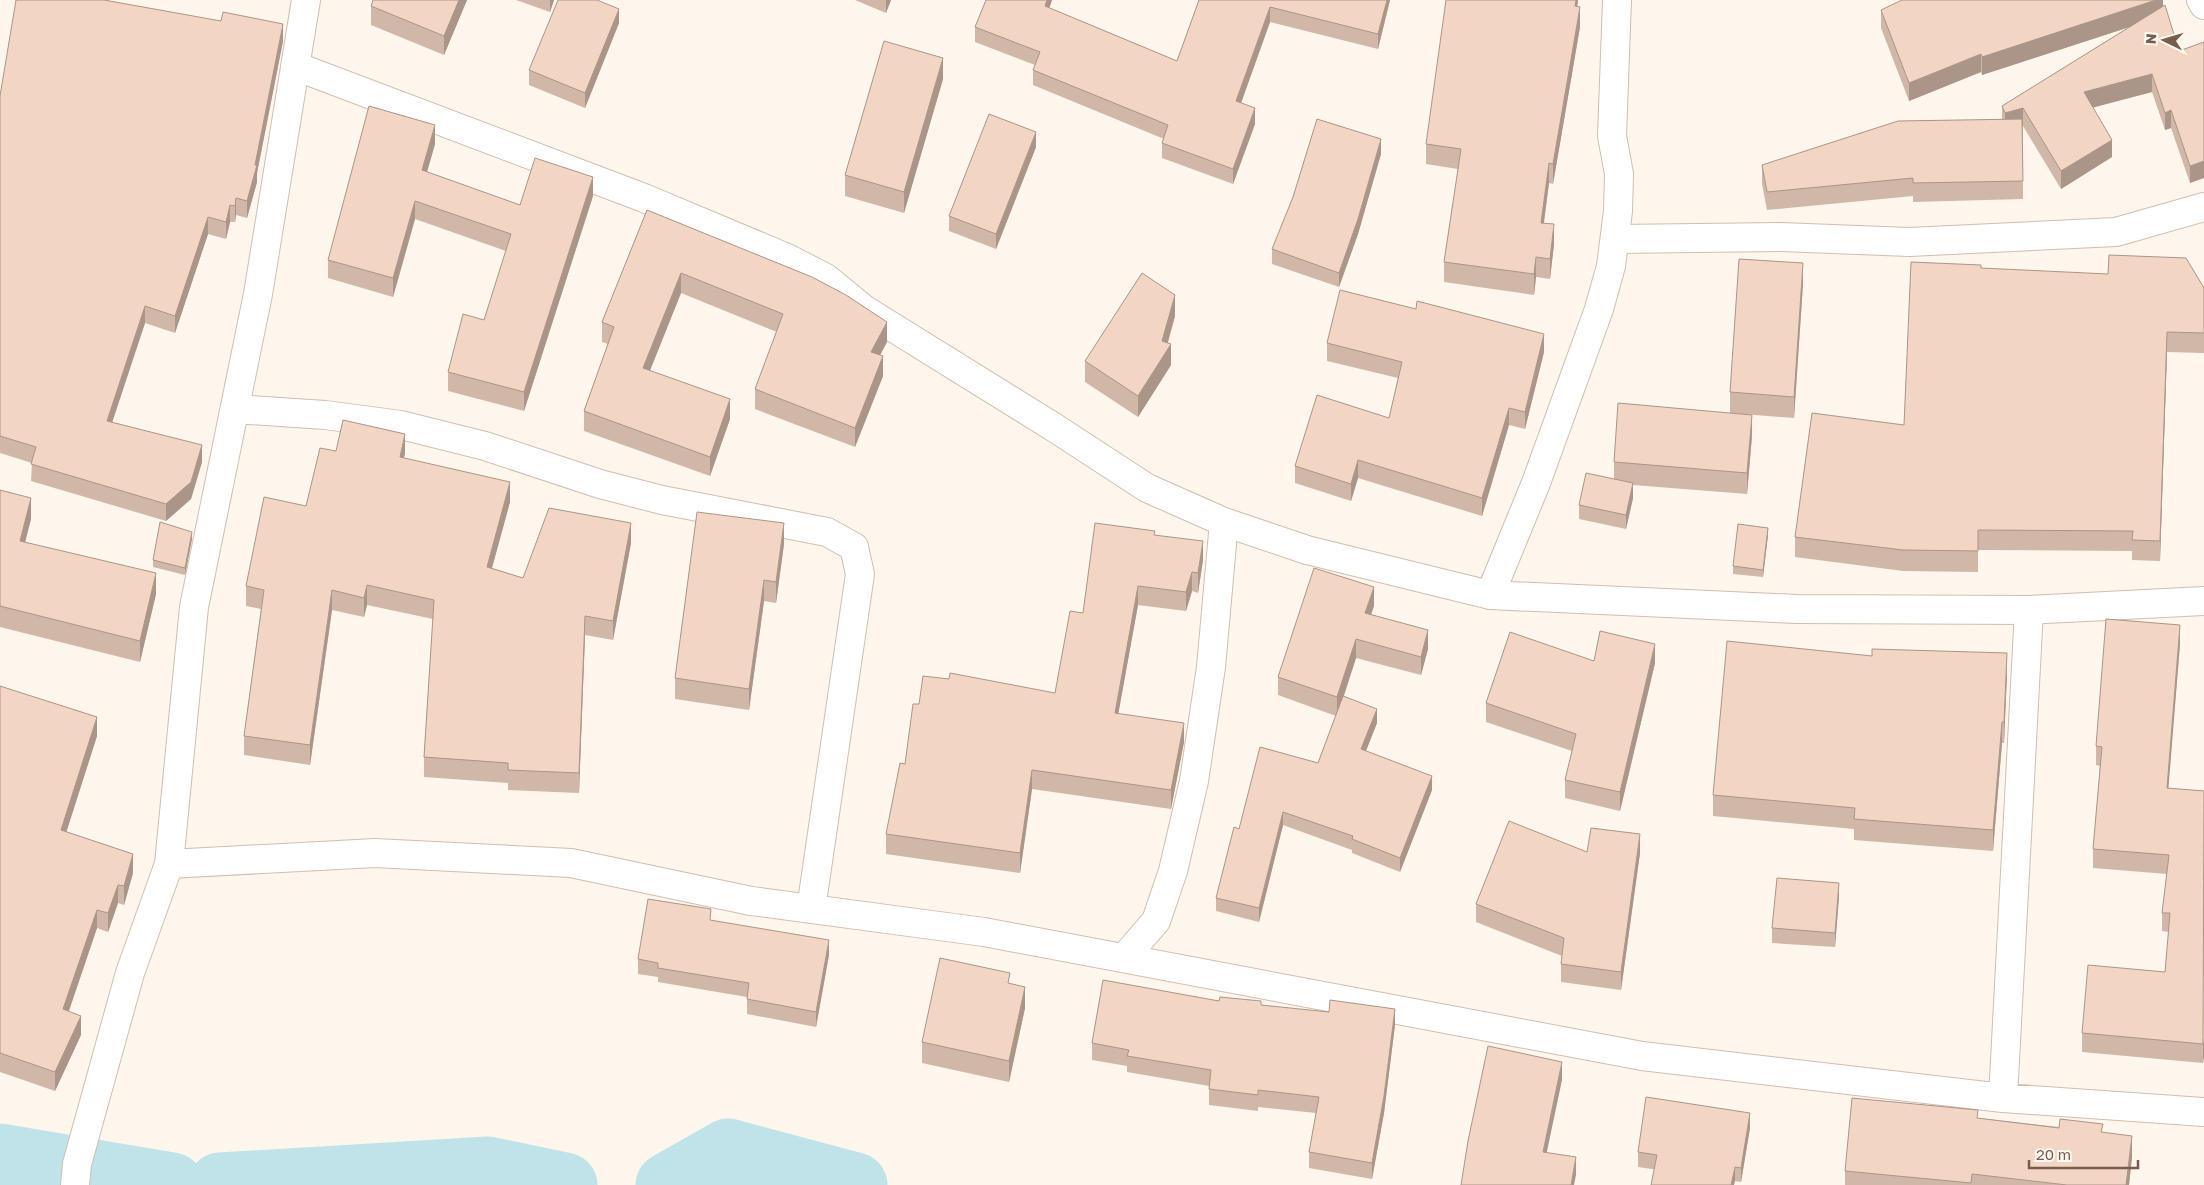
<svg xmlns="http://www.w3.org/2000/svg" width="2204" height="1185" viewBox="0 0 2204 1185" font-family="'Golos Text',sans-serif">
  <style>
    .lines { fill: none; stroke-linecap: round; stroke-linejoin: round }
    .river { stroke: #bfe3e8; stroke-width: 65 }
    .minor-casing { stroke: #d1beb0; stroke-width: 30 }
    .minor { stroke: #fff; stroke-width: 28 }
    .wall { fill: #d1b7a8 }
    .shaded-wall { fill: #aa9588 }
    .building { fill: #f3d5c3; stroke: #aa9588 }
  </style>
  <rect width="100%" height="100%" fill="#fdf6ec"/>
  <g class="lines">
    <path class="river" d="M 0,1156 L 172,1185
      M 220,1185 L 488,1169 L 565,1185
      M 668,1185 L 728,1151 L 855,1185"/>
    <defs>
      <path id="minor" d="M 2201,0 L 2204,5
        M 295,66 L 644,198 L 787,258 L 826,278 L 865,310 L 1055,428 L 1147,488 L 1224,522 L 1307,550 L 1490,595 L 1797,609 L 2029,610 L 2204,601
        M 1615,239 L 1781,237 L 1909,242 L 2116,232 L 2204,207
        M 235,409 L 325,415 L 401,425 L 485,446 L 600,484 L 662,500 L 827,532 L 854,547 L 860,574 L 811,909
        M 1490,595 L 1536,483 L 1599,309 L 1611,266 L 1618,211 L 1619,174 L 1612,136 L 1617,0
        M 169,864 L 375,853 L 571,863 L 751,901 L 984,932 L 1642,1056 L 2003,1098 L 2204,1112
        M 1124,958 L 1156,921 L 1173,871 L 1194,781 L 1211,667 L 1224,522
        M 2003,1098 L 2029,610
        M 75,1185 L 77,1164 L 130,973 L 169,864 L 194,607 L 258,294 L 306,0"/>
    </defs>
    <use href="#minor" class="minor-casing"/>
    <use href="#minor" class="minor"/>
  </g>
  <path class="wall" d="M 467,0 L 444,55 L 371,25 L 371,6 Z
    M 516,0 L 554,0 L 550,12 Z
    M 855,0 L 891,0 L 886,13 Z
    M 986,0 L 1052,0 L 1049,8 L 1177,61 L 1199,0 L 1390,0 L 1378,49 L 1270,22 L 1241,103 L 1255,124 L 1233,184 L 1162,158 L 1162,143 L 1164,139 L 1033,85 L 1033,70 L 1035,65 L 975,42 L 975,27 Z
    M 1578,0 L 1577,7 L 1580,27 L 1553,184 L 1549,183 L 1544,223 L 1554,244 L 1550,279 L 1536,277 L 1534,295 L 1444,282 L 1444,262 L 1458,169 L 1426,164 L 1426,144 Z
    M 2163,0 L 2163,6 L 2179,51 L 2204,42 L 2190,183 L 2171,128 L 2165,130 L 2152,92 L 2093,107 L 2112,157 L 2061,189 L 2023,126 L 2023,199 L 1913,202 L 1913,196 L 1767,210 L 1762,184 L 1762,165 L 2002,119 L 2002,106 L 2130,27 L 1982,75 L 1981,72 L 1909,101 L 1881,28 L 1881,10 Z
    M 619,23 L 585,108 L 529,85 L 529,70 Z
    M 283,41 L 257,173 L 257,182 L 247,218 L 236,215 L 235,222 L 230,222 L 226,239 L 208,234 L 175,333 L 145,323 L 112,422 L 202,462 L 191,499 L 166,521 L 31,481 L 32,463 L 0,453 L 0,96 Z
    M 943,79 L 904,213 L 845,196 L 845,175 Z
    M 435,144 L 427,172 L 520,205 L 593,196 L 524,411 L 448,391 L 448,372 L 484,320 L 506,251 L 415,219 L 393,297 L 328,278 L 328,260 Z
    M 1036,147 L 996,249 L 949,231 L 949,216 Z
    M 1381,154 L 1358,234 L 1339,287 L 1272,264 L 1272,249 Z
    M 647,210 L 887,342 L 880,355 L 883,376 L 855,447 L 755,409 L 755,389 L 777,332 L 681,293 L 650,370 L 730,419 L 710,476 L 584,431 L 584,411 L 608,344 L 602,342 L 602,322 Z
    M 1981,268 L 2204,288 L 2204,353 L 2167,352 L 2160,561 L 2132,560 L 2132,551 L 1978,550 L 1978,572 L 1903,571 L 1795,557 L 1795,537 L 1904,425 Z
    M 1803,284 L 1794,418 L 1730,413 L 1730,392 Z
    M 1175,316 L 1168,343 L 1171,365 L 1138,417 L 1085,382 L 1085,361 Z
    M 1327,343 L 1544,352 L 1525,429 L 1509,425 L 1482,516 L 1358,478 L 1351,501 L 1295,483 L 1295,466 L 1389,418 L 1398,378 L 1327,361 Z
    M 1752,436 L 1747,494 L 1633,485 L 1633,498 L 1626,529 L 1579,519 L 1579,505 L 1614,479 L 1614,462 Z
    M 336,451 L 405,453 L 404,458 L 510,502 L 492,568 L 523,578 L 631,543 L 613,640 L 585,635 L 579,793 L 508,790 L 508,783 L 424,777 L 424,757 L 433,619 L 367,605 L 364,617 L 332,610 L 310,765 L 244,755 L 244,736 L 261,609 L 246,606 L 246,586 L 306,506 Z
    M 0,490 L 31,519 L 25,542 L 156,594 L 140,662 L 0,627 Z
    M 1155,535 L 1203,560 L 1198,593 L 1192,591 L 1186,611 L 1138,605 L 1118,714 L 1184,742 L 1171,809 L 1032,789 L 1020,873 L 886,854 L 886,834 L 905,764 L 919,704 L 1055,693 L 1083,613 Z
    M 1768,535 L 1763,577 L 1733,574 L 1733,566 Z
    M 192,539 L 185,575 L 153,567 L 153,560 Z
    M 784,544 L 776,603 L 764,601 L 749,710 L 675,699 L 675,678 Z
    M 1374,606 L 1371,614 L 1428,649 L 1421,675 L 1356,658 L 1344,696 L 1377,723 L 1366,751 L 1432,790 L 1400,872 L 1352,853 L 1352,850 L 1283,825 L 1259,922 L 1216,911 L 1216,898 L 1239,829 L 1318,763 L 1336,716 L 1278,695 L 1278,677 Z
    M 2180,644 L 2168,788 L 2204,791 L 2203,1063 L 2082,1052 L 2082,1033 L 2165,972 L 2169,932 L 2162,931 L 2162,913 L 2167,874 L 2093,868 L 2093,849 L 2100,766 L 2096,765 L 2096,746 Z
    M 1594,661 L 1655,663 L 1620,811 L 1565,798 L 1565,780 L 1572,751 L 1486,722 L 1486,703 Z
    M 2007,674 L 2004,743 L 2002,743 L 1993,851 L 1854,840 L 1854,829 L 1713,816 L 1713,795 Z
    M 0,686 L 97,736 L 66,832 L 133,873 L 124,905 L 118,903 L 108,932 L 97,928 L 69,1011 L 81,1035 L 55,1091 L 0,1072 Z
    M 1640,853 L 1621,990 L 1561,982 L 1561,964 L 1562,956 L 1476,922 L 1476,904 Z
    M 1839,897 L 1835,947 L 1772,943 L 1772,928 Z
    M 711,920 L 829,955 L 816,1027 L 747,1014 L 747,997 L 658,982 L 658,977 L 638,974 L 638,959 Z
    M 1010,984 L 1025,1008 L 1009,1082 L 922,1063 L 922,1042 Z
    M 1219,1001 L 1261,1005 L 1395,1025 L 1384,1113 L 1372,1179 L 1309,1168 L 1309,1152 L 1316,1113 L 1258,1107 L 1258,1111 L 1209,1105 L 1209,1086 L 1127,1072 L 1127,1066 L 1092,1060 L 1092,1043 Z
    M 1978,1118 L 2103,1132 L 2132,1157 L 2129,1185 L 1845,1185 L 1845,1171 Z
    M 1750,1128 L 1741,1182 L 1638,1167 L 1638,1152 Z"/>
  <path class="shaded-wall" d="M 459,0 L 467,0 L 444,55 L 444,36 Z
    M 550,0 L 554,0 L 550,12 Z
    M 886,0 L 891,0 L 886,13 Z
    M 1047,0 L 1052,0 L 1045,21 L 1045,6 Z
    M 1387,0 L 1390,0 L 1378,49 L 1378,34 Z
    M 1576,0 L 1578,0 L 1575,26 L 1575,6 Z
    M 2156,0 L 2163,0 L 2163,16 L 1982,75 L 1982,57 Z
    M 1270,7 L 1270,22 L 1236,117 L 1236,101 Z
    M 1580,7 L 1580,27 L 1553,184 L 1553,164 Z
    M 619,9 L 619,23 L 585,108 L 585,93 Z
    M 283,24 L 283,41 L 257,173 L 257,182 L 247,218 L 247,201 Z
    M 1981,54 L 1981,72 L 1909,101 L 1909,83 Z
    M 943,58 L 943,79 L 904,213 L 904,192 Z
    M 2152,74 L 2152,92 L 2084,110 L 2084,92 Z
    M 1255,108 L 1255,124 L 1233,184 L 1233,169 Z
    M 2023,108 L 2023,126 L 2005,130 L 2005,113 Z
    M 2171,110 L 2171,128 L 2165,130 L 2165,113 Z
    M 435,125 L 435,144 L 422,189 L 422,170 Z
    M 1036,132 L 1036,147 L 996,249 L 996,234 Z
    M 1381,139 L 1381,154 L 1358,234 L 1339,287 L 1339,273 Z
    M 2112,140 L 2112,157 L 2061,189 L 2061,171 Z
    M 2204,161 L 2204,178 L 2190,183 L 2190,166 Z
    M 1549,163 L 1549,183 L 1541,243 L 1541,223 Z
    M 593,177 L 593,196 L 524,411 L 524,392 Z
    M 236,198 L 236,215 L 235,222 L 235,206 Z
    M 415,201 L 415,219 L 393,297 L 393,278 Z
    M 230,205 L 230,222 L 226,239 L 226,222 Z
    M 208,217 L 208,234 L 175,333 L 175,316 Z
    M 1554,224 L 1554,244 L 1550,279 L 1550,259 Z
    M 1536,257 L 1536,277 L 1534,295 L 1534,274 Z
    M 1803,263 L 1803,284 L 1794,418 L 1794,397 Z
    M 681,273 L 681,293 L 643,388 L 643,368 Z
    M 1175,295 L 1175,316 L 1164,355 L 1171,344 L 1171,365 L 1138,417 L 1138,396 L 1162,341 Z
    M 145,306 L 145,323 L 107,438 L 107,421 Z
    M 887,322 L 887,342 L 871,372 L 871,352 Z
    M 2167,332 L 2167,352 L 2160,561 L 2160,541 Z
    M 1544,334 L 1544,352 L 1525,429 L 1525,412 Z
    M 883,356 L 883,376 L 855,447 L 855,428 Z
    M 730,399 L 730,419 L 710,476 L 710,457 Z
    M 1509,408 L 1509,425 L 1482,516 L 1482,498 Z
    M 1752,415 L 1752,436 L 1747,494 L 1747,473 Z
    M 405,434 L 405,453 L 400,476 L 400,457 Z
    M 202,445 L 202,462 L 191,499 L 166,521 L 166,504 Z
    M 1358,460 L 1358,478 L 1351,501 L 1351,484 Z
    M 510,482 L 510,502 L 487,586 L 487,567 Z
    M 1633,483 L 1633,498 L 1626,529 L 1626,515 Z
    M 31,498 L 31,519 L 20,562 L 20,541 Z
    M 631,523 L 631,543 L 613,640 L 613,621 Z
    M 784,523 L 784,544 L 776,603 L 776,582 Z
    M 1768,528 L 1768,535 L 1763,577 L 1763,570 Z
    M 192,532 L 192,539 L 185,575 L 185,568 Z
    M 1203,541 L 1203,560 L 1198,593 L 1198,573 Z
    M 1192,572 L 1192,591 L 1186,611 L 1186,592 Z
    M 156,573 L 156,594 L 140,662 L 140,641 Z
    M 764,580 L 764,601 L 749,710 L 749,689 Z
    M 367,585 L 367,605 L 364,617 L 364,598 Z
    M 1138,586 L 1138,605 L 1115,732 L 1115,713 Z
    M 1374,587 L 1374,606 L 1365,632 L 1365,613 Z
    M 332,590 L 332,610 L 310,765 L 310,745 Z
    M 585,616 L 585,635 L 579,793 L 579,773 Z
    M 2180,625 L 2180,644 L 2167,806 L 2167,788 Z
    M 1428,630 L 1428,649 L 1421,675 L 1421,657 Z
    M 1356,639 L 1356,658 L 1337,716 L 1337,697 Z
    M 1655,644 L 1655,663 L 1620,811 L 1620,792 Z
    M 2007,653 L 2007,674 L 2004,743 L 2004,722 Z
    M 1377,709 L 1377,723 L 1361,763 L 1361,749 Z
    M 97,717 L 97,736 L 61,849 L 61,830 Z
    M 2002,722 L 2002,743 L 1993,851 L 1993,830 Z
    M 1184,723 L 1184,742 L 1171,809 L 1171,790 Z
    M 1032,770 L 1032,789 L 1020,873 L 1020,853 Z
    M 1432,776 L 1432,790 L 1400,872 L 1400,858 Z
    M 1283,812 L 1283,825 L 1259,922 L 1259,908 Z
    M 1640,834 L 1640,853 L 1621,990 L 1621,972 Z
    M 133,854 L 133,873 L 124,905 L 124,886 Z
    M 1839,883 L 1839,897 L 1835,947 L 1835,933 Z
    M 118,885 L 118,903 L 108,932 L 108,913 Z
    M 97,910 L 97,928 L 63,1028 L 63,1009 Z
    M 829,940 L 829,955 L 816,1027 L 816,1012 Z
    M 1025,987 L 1025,1008 L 1009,1082 L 1009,1061 Z
    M 1395,1009 L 1395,1025 L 1384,1113 L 1372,1179 L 1372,1163 Z
    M 81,1016 L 81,1035 L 55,1091 L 55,1072 Z
    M 2204,1038 L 2204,1057 L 2203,1063 L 2203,1044 Z
    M 1562,1062 L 1562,1080 L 1543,1170 L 1543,1152 Z
    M 1750,1113 L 1750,1128 L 1741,1182 L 1741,1168 Z
    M 2132,1136 L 2132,1157 L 2129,1185 L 2126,1185 Z
    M 1576,1157 L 1576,1175 L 1574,1185 L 1571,1185 Z
    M 1735,1167 L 1735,1181 L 1734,1185 L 1731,1185 Z"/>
  <path class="building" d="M 16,0 L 104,0 L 221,21 L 223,12 L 283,24 L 255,165 L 257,165 L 247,201 L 236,198 L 235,206 L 230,205 L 226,222 L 208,217 L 175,316 L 145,306 L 107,421 L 202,445 L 191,482 L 166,504 L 31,464 L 36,447 L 0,436 L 0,96 Z
    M 373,0 L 459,0 L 444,36 L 371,6 Z
    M 558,0 L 597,0 L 619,9 L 585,93 L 529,70 Z
    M 986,0 L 1047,0 L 1045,6 L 1177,61 L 1199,0 L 1387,0 L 1378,34 L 1270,7 L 1236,101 L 1255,108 L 1233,169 L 1162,143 L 1168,125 L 1033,70 L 1040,52 L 975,27 Z
    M 1446,0 L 1576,0 L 1575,6 L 1580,7 L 1553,164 L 1549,163 L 1541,223 L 1554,224 L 1550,259 L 1536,257 L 1534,274 L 1444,262 L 1461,149 L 1426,144 Z
    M 1902,0 L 2156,0 L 1982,57 L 1981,54 L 1909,83 L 1881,10 Z
    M 2165,5 L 2179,51 L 2204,42 L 2204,161 L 2190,166 L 2171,110 L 2165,113 L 2152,74 L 2084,92 L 2112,140 L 2061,171 L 2023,108 L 2005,113 L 2002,106 Z
    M 884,41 L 943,58 L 904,192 L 845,175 Z
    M 369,106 L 435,125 L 422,170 L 520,205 L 535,158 L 593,177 L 524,392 L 448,372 L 463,314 L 484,320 L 511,234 L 415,201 L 393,278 L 328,260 Z
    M 989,114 L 1036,132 L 996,234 L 949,216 Z
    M 1317,119 L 1381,139 L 1358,219 L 1339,273 L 1272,249 L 1293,197 Z
    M 2022,119 L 2023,181 L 1913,183 L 1913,178 L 1767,192 L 1762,165 L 1898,121 Z
    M 647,210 L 812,277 L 846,295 L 887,322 L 871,352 L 883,356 L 855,428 L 755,389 L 783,314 L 681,273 L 643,368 L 730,399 L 710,457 L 584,411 L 614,327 L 602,322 Z
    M 2109,255 L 2186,258 L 2204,288 L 2204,333 L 2167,332 L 2160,541 L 2132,540 L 2133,531 L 1978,530 L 1978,551 L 1903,550 L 1795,537 L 1812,413 L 1904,425 L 1911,262 L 1981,265 L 1981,268 L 2108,274 Z
    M 1739,259 L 1803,263 L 1794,397 L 1730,392 Z
    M 1142,273 L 1175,295 L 1162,341 L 1171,344 L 1138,396 L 1085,361 Z
    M 1340,290 L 1416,309 L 1417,301 L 1544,334 L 1525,412 L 1509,408 L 1482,498 L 1358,460 L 1351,484 L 1295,466 L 1317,395 L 1389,418 L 1402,362 L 1327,343 Z
    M 1618,403 L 1752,415 L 1747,473 L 1614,462 Z
    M 343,420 L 405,434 L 400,457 L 510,482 L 487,567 L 523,578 L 549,508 L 631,523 L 613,621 L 585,616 L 579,773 L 508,770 L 508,763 L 424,757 L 434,600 L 367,585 L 364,598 L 332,590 L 310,745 L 244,736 L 264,590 L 246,586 L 264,497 L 306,506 L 320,448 L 336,451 Z
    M 1586,473 L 1633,483 L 1626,515 L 1579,505 Z
    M 0,490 L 31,498 L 20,541 L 156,573 L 140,641 L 0,606 Z
    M 697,512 L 784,523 L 776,582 L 764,580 L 749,689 L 675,678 Z
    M 160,522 L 192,532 L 185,568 L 153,560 Z
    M 1095,523 L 1155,531 L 1154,535 L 1203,541 L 1198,573 L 1192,572 L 1186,592 L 1138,586 L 1115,713 L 1184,723 L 1171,790 L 1032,770 L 1020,853 L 886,834 L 900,763 L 905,764 L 913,704 L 919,704 L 923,676 L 949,679 L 950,673 L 1055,693 L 1070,611 L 1083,613 Z
    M 1738,524 L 1768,528 L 1763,570 L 1733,566 Z
    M 1314,568 L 1374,587 L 1365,613 L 1428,630 L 1421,657 L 1356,639 L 1337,697 L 1278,677 Z
    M 2106,619 L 2180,625 L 2167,788 L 2204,791 L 2203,1044 L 2082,1033 L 2088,965 L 2165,972 L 2170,913 L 2162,913 L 2169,855 L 2093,849 L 2102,747 L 2096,746 Z
    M 1600,631 L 1655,644 L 1620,792 L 1565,780 L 1576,734 L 1486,703 L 1510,632 L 1594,661 Z
    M 1727,641 L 1872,656 L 1872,649 L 2007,653 L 2004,722 L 2002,722 L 1993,830 L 1854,819 L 1855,808 L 1713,795 Z
    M 0,686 L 97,717 L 61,830 L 133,854 L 124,886 L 118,885 L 108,913 L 97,910 L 63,1009 L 81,1016 L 55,1072 L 0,1053 Z
    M 1343,696 L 1377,709 L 1361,749 L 1432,776 L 1400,858 L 1352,839 L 1353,836 L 1283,812 L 1259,908 L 1216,898 L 1234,827 L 1239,829 L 1260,747 L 1318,763 Z
    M 1509,821 L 1587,852 L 1591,828 L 1640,834 L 1621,972 L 1561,964 L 1564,938 L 1476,904 Z
    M 1777,878 L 1839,883 L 1835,933 L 1772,928 Z
    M 648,899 L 711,909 L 710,920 L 829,940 L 816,1012 L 747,999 L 749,983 L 658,968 L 658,963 L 638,959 Z
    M 940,958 L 1010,973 L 1008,983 L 1025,987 L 1009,1061 L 922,1042 Z
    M 1103,980 L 1219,1001 L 1220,997 L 1261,1001 L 1261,1005 L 1329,1012 L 1330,1000 L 1395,1009 L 1384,1096 L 1372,1163 L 1309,1152 L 1319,1097 L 1258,1090 L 1258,1095 L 1209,1089 L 1211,1070 L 1127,1056 L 1129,1050 L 1092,1043 Z
    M 1488,1046 L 1562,1062 L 1543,1152 L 1576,1157 L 1571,1185 L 1461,1185 L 1468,1141 Z
    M 1646,1097 L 1750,1113 L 1741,1168 L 1735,1167 L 1731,1185 L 1651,1185 L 1657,1155 L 1638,1152 Z
    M 1852,1098 L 1978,1110 L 1977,1118 L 2059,1128 L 2060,1119 L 2103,1124 L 2101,1132 L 2132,1136 L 2126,1185 L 2067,1185 L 1972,1174 L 1971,1183 L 1845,1171 Z"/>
  <g transform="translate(2164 40) rotate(275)" stroke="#fffaf3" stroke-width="4" paint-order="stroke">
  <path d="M0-4L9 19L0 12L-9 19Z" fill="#7a5c4d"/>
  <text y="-8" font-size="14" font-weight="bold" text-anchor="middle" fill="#7a5c4d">N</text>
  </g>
  <path d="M2029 1160v8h109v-8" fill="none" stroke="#7a5c4d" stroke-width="2.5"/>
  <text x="2036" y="1160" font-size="15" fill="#7a5c4d" stroke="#fffaf3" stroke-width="4" paint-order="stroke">20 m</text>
</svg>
